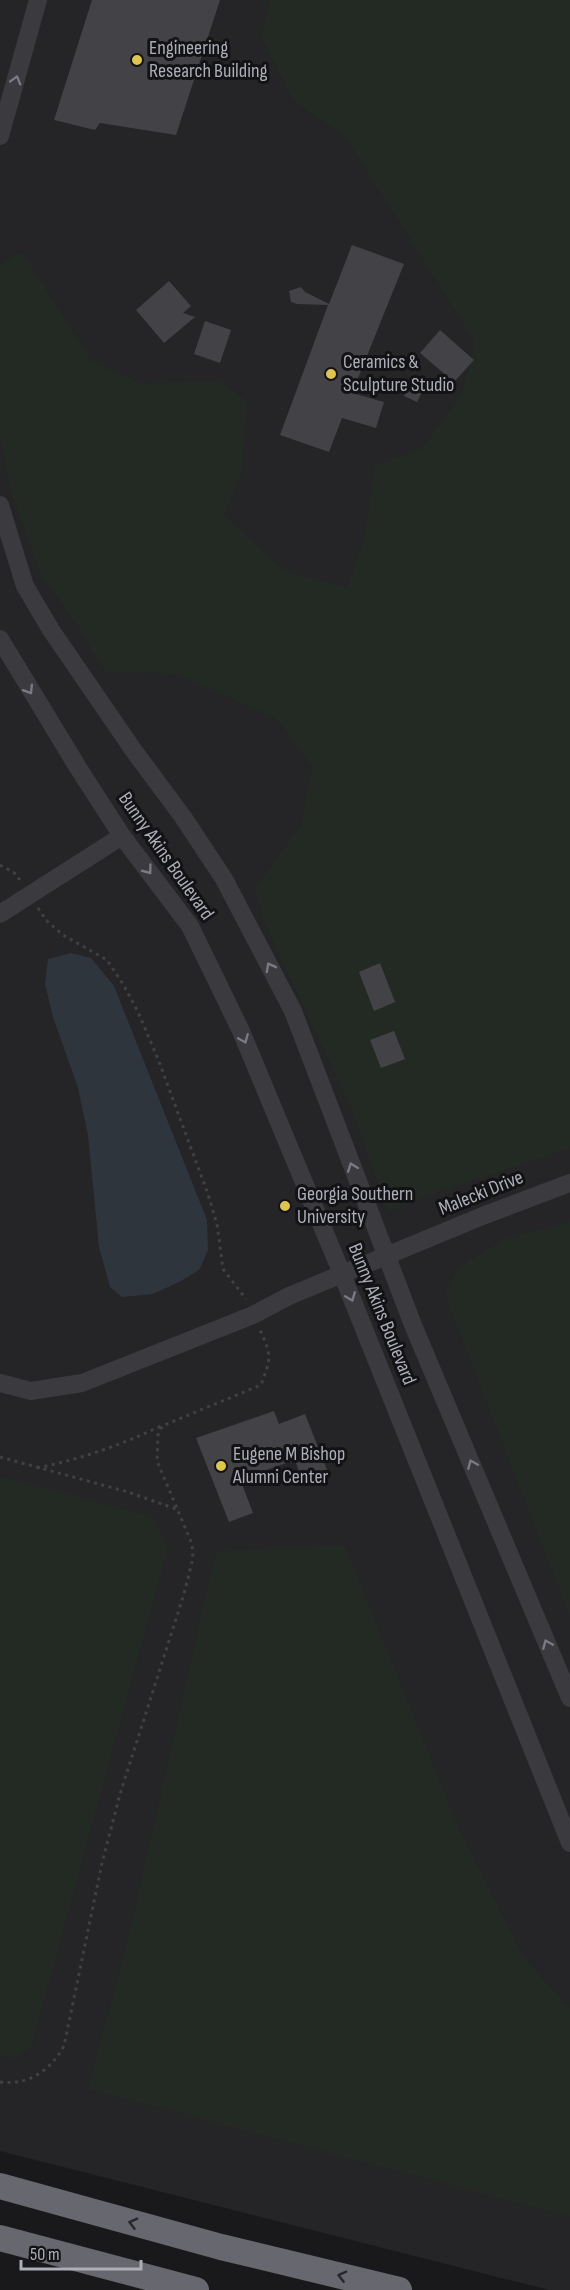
<svg xmlns="http://www.w3.org/2000/svg" width="570" height="2290" viewBox="0 0 570 2290" font-family="'Sofia Sans Condensed',sans-serif">
  <style>
    .built { fill: #252427 }
    .green { fill: #232a24 }
    .water { fill: #2f353d }
    .building { fill: #434347 }
    .lines { fill: none; stroke-linecap: round; stroke-linejoin: round }
    .path { stroke: #404045; stroke-width: 3; stroke-dasharray: 3 4.5; stroke-linecap: butt }
    .minor { stroke: #3a3a3f; stroke-width: 18 }
    .highway { stroke: #66676f; stroke-width: 26 }
    .oneway { stroke: #797a82 }
    .oneway2 { stroke: #28282c }
    .poi-dot { fill: #dfc64b; stroke: #131315; stroke-width: 2 }
    .labels { text-anchor: middle; dominant-baseline: central; stroke-width: 6; stroke-linejoin: round; paint-order: stroke }
    .poi-label { font-size: 20px; fill: #acaeb8; stroke: #131315; text-anchor: start }
    .street-label { font-size: 20px; fill: #acaeb8; stroke: #131315 }
  </style>
  <rect width="100%" height="100%" fill="#19181a"/>
  <path class="built" d="M 0,0 L 570,0 L 570,2290 L 549,2290 L 0,2151 Z"/>
  <path class="green" d="M 269,0 L 570,0 L 570,1149 L 445,1189 L 388,1212 L 354,1115 L 264,922 L 255,888 L 301,826 L 312,767 L 277,719 L 176,674 L 105,672 L 80,629 L 40,573 L 12,495 L 0,436 L 0,264 L 22,252 L 91,360 L 139,383 L 220,381 L 247,401 L 242,473 L 224,515 L 283,570 L 347,588 L 365,535 L 375,465 L 423,448 L 462,394 L 475,342 L 346,138 L 294,101 L 262,38 Z
    M 570,1221 L 570,1617 L 445,1295 L 459,1267 L 503,1240 Z
    M 0,1477 L 152,1516 L 168,1548 L 31,2048 L 11,2059 L 0,2056 Z
    M 345,1545 L 455,1819 L 522,1955 L 570,2009 L 570,2217 L 88,2089 L 128,1939 L 216,1551 Z"/>
  <path class="water" d="M 71,953 L 91,958 L 114,986 L 207,1220 L 208,1250 L 199,1270 L 181,1281 L 153,1294 L 122,1297 L 110,1287 L 99,1247 L 88,1135 L 78,1088 L 53,1017 L 45,984 L 48,959 Z"/>
  <path class="building" d="M 92,0 L 220,0 L 176,135 L 100,123 L 95,130 L 54,120 Z
    M 352,245 L 404,264 L 352,393 L 384,402 L 376,428 L 342,418 L 329,452 L 280,435 L 328,305 L 297,304 L 291,302 L 289,291 L 301,287 L 305,292 L 329,304 Z
    M 169,281 L 191,306 L 183,313 L 195,317 L 164,343 L 136,310 Z
    M 205,321 L 231,330 L 220,363 L 194,354 Z
    M 440,330 L 474,360 L 454,382 L 420,353 Z
    M 412,380 L 425,386 L 417,402 L 404,396 Z
    M 380,963 L 395,1002 L 374,1011 L 359,972 Z
    M 394,1031 L 405,1059 L 381,1068 L 370,1040 Z
    M 274,1411 L 279,1424 L 305,1414 L 327,1470 L 302,1480 L 295,1460 L 240,1479 L 253,1513 L 229,1522 L 196,1438 Z"/>
  <g class="lines">
    <path class="path" d="M 0,865 L 16,874 L 21,882
      M 38,908 L 46,920 L 63,935 L 107,960 L 123,984 L 138,1012 L 158,1059 L 208,1194 L 217,1224 L 223,1269 L 246,1299
      M 0,1457 L 128,1492 L 179,1510
      M 37,1468 C 81,1459 121,1445 161,1426
      M 0,2082 C 28,2086 51,2070 64,2046 L 102,1863 L 120,1794 L 184,1594 L 193,1558 L 192,1544 L 157,1461 L 158,1435 L 162,1426 L 261,1385 C 271,1358 272,1356 260,1330"/>
    <path class="minor" d="M 0,136 L 38,0
      M 0,505 L 25,586 L 51,630 L 134,751 L 183,817 L 224,879 L 293,1011 L 413,1325 L 570,1698
      M 0,639 L 77,766 L 122,836 L 190,926 L 241,1031 L 342,1274 L 570,1843
      M 0,914 L 122,836
      M 0,1383 L 31,1391 L 82,1383 L 253,1315 L 289,1296 L 485,1215 L 570,1183"/>
    <path class="highway" d="M 0,2186 L 221,2247 L 399,2290
      M 0,2238 L 196,2290"/>
  </g>
  <defs><path id="oneway-chevron" d="M-2-3.5L2.5 0L-2 3.5" fill="none" stroke-width="1.6" stroke-linecap="round" stroke-linejoin="round" transform="scale(1.5)"/></defs>
  <g class="oneway">
    <use href="#oneway-chevron" transform="translate(16 80) rotate(-74)"/>
    <use href="#oneway-chevron" transform="translate(29 690) rotate(58)"/>
    <use href="#oneway-chevron" transform="translate(148 870) rotate(53)"/>
    <use href="#oneway-chevron" transform="translate(270 967) rotate(-118)"/>
    <use href="#oneway-chevron" transform="translate(244 1039) rotate(67)"/>
    <use href="#oneway-chevron" transform="translate(352 1167) rotate(-111)"/>
    <use href="#oneway-chevron" transform="translate(351 1297) rotate(68)"/>
    <use href="#oneway-chevron" transform="translate(472 1464) rotate(-113)"/>
    <use href="#oneway-chevron" transform="translate(547 1644) rotate(-113)"/>
  </g>
  <g class="oneway2">
    <use href="#oneway-chevron" transform="translate(133 2223) rotate(-165)"/>
    <use href="#oneway-chevron" transform="translate(342 2276) rotate(-166)"/>
  </g>
  <g class="poi-dot">
    <circle cx="137" cy="60" r="6"/>
    <circle cx="331" cy="374" r="6"/>
    <circle cx="285" cy="1206" r="6"/>
    <circle cx="221" cy="1466" r="6"/>
  </g>
  <g class="labels">
    <g class="poi-label">
      <text x="149" y="48">Engineering<tspan x="149" dy="23">Research Building</tspan></text>
      <text x="343" y="362">Ceramics &amp;<tspan x="343" dy="23">Sculpture Studio</tspan></text>
      <text x="297" y="1194">Georgia Southern<tspan x="297" dy="23">University</tspan></text>
      <text x="233" y="1454">Eugene M Bishop<tspan x="233" dy="23">Alumni Center</tspan></text>
    </g>
    <g class="street-label">
      <text transform="translate(166 856) rotate(55)">Bunny Akins Boulevard</text>
      <text transform="translate(481 1193) rotate(-22)">Malecki Drive</text>
      <text transform="translate(382 1314) rotate(68)">Bunny Akins Boulevard</text>
    </g>
  </g>
  <path d="M21 2260v9h120v-9" fill="none" stroke="#acaeb8" stroke-width="3"/>
  <text x="30" y="2260" font-size="18" fill="#acaeb8" stroke="#131315" stroke-width="4.5" paint-order="stroke">50 m</text>
</svg>
